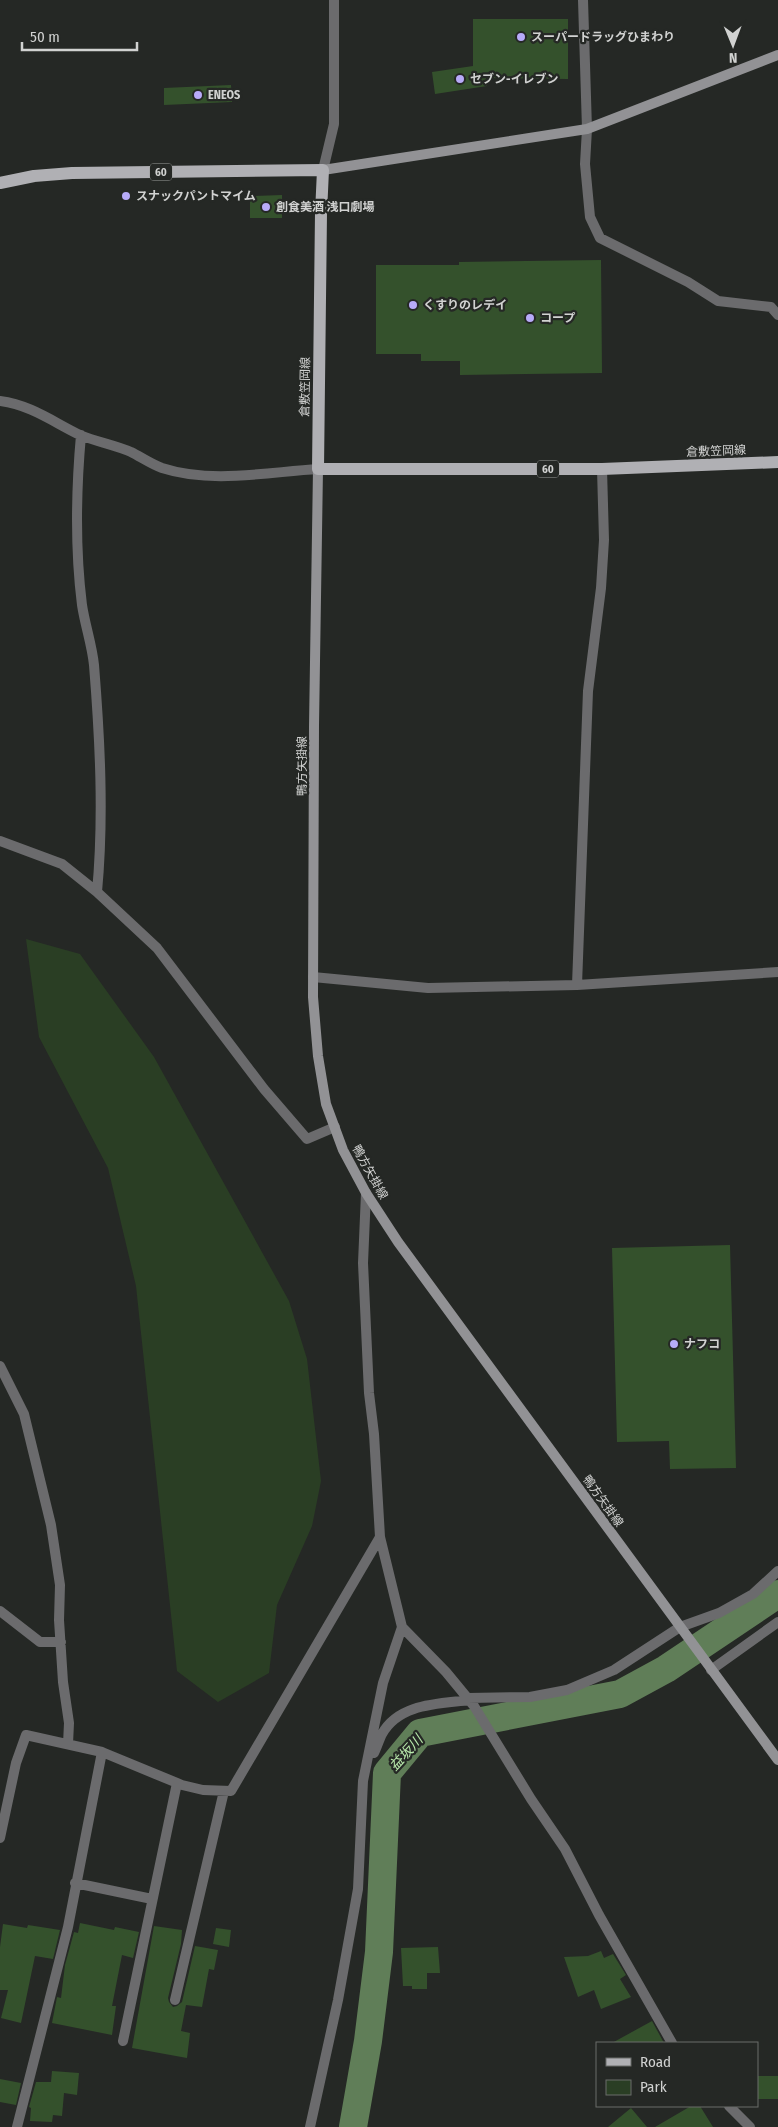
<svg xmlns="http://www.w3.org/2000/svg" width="778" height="2127" viewBox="0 0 778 2127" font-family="'Fira Sans Condensed','Noto Sans JP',sans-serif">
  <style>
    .green { fill: #2a3e24 }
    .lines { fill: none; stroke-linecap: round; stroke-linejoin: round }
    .river { stroke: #607e58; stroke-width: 28 }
    .building { fill: #34512c }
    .street { stroke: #6b6b6d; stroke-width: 10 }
    .secondary { stroke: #929295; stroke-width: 10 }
    .primary { stroke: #b0b0b4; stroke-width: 12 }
    .poi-dot { fill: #b7abf8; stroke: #252825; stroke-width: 2 }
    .labels { text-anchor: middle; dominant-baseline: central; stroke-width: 4.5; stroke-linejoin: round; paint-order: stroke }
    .shield { fill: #252825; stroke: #9d9f9d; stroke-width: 1 }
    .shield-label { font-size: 11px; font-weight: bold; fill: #d1d2d1 }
    .poi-label { font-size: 12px; font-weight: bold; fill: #d1d2d1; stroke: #252825; text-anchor: start }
    .street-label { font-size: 12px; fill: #d1d2d1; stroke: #252825 }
    .water-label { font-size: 14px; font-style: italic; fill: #b9eaac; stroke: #252825 }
  </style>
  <rect width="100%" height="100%" fill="#252825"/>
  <path class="green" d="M 26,939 L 80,954 L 154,1057 L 289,1301 L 307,1359 L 321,1481 L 312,1526 L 277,1605 L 269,1673 L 218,1702 L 177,1671 L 136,1286 L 108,1168 L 39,1037 Z"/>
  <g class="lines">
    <path class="river" d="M 353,2127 L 368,2041 L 379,1952 L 387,1773 L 420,1733 L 620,1694 L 666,1669 L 778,1594"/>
  </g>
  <path class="building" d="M 473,19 L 568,19 L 568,79 L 486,78 L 487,86 L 435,94 L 432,72 L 473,66 Z
    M 231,85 L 232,102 L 164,105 L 164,88 Z
    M 282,195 L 282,218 L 250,218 L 250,196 Z
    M 601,260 L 602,373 L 460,375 L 460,361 L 421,361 L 421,354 L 376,354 L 376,265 L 459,265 L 459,262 Z
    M 730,1245 L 736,1468 L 670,1469 L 669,1441 L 617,1442 L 612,1248 Z
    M 80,1923 L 114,1930 L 115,1927 L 139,1932 L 133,1958 L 122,1955 L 112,2006 L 116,2006 L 112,2035 L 52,2023 L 57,1997 L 61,1998 L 65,1965 L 74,1932 L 78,1933 Z
    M 3,1924 L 27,1928 L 28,1925 L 60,1930 L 53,1959 L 35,1956 L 21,2023 L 1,2018 L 8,1990 L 0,1990 L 0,1947 Z
    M 154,1926 L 182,1930 L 181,1944 L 168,1998 L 169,2002 L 173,2007 L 177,2006 L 182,2002 L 195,1946 L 218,1950 L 214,1970 L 209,1969 L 202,2007 L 186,2005 L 181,2031 L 190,2033 L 187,2058 L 132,2048 Z
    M 216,1928 L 231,1930 L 229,1947 L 213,1944 Z
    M 438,1947 L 440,1973 L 427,1973 L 427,1989 L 412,1989 L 412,1986 L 403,1986 L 401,1948 Z
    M 601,1951 L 604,1958 L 613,1954 L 626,1975 L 620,1979 L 631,1997 L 601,2009 L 594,1990 L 578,1997 L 564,1957 L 588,1956 Z
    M 652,2021 L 664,2043 L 612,2043 Z
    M 52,2071 L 79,2073 L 77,2095 L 64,2093 L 62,2116 L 53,2115 L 52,2122 L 30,2121 L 31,2108 L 29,2107 L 36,2082 L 51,2082 Z
    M 757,2076 L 778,2076 L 778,2099 L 757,2099 Z
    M 0,2079 L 21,2083 L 16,2105 L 0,2102 Z
    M 691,2106 L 700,2106 L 713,2127 L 655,2127 Z
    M 631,2108 L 647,2127 L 608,2127 Z"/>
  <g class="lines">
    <path class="street" d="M 583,0 L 587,129 L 585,164 L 590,217 L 600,238 L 688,282 L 718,301 L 771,307 L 778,315
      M 323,170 L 334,124 L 334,0
      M 0,401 C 31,405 53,422 80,435 C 97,442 115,445 131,452 C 141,457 151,464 162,468 C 211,484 268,472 318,469
      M 81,435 C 76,491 75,549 82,605 C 85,625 92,645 94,665 C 100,740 104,817 97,892
      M 0,841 L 62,864 L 97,892 L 157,948 L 264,1089 L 307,1139 L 335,1127
      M 313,977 L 428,988 L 577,985 L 778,972
      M 577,985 L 588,691 L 601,588 L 604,540 L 602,469
      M 366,1193 L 363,1263 L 369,1393 L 374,1434 L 380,1537 L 402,1627 L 446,1672 L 474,1706 L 531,1799 L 565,1849 L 599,1915 L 672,2043
      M 0,1366 L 24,1414 L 51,1525 L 60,1585 L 59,1620 L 63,1682 L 69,1723 L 68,1744
      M 0,1611 L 40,1642 L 61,1642
      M 711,1670 L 778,1622
      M 468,1698 L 530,1697 L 567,1690 L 614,1670 L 680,1627 L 719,1613 L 753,1594 L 778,1571
      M 374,1753 C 377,1747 379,1740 382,1734 C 399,1703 439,1704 470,1700
      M 0,1838 L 16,1763 L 26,1735 L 102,1752 L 182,1785 L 203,1790 L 231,1791 L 380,1537
      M 75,1883 L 152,1899
      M 175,2000 L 224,1791
      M 123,2041 L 177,1783
      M 729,2106 L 750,2127
      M 17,2127 L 68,1927 L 102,1752
      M 310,2127 L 338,2000 L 358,1889 L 363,1781 L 383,1683 L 402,1627"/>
    <path class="secondary" d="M 323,170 L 587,129 L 778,55
      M 318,469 L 314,726 L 313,997 L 318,1056 L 326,1104 L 343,1150 L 366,1193 L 398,1242 L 778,1760"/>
    <path class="primary" d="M 0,183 L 34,176 L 72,173 L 323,170 L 321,213 L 318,469 L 602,469 L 778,462"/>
  </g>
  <g class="poi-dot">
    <circle cx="521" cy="37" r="5"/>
    <circle cx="460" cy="79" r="5"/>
    <circle cx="198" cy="95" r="5"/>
    <circle cx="126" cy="196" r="5"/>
    <circle cx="266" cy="207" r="5"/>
    <circle cx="413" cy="305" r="5"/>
    <circle cx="530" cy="318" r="5"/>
    <circle cx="674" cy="1344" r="5"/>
  </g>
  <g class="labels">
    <g class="shield">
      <rect x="150" y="163.5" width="22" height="17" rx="4"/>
      <rect x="537" y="460.5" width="22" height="17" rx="4"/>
    </g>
    <g class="shield-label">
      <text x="161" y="172">60</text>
      <text x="548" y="469">60</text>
    </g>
    <g class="poi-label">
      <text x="531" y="37">スーパードラッグひまわり</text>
      <text x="470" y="79">セブン-イレブン</text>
      <text x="208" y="95">ENEOS</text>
      <text x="136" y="196">スナックパントマイム</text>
      <text x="276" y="207">創食美酒 浅口劇場</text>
      <text x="423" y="305">くすりのレデイ</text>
      <text x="540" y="318">コープ</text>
      <text x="684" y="1344">ナフコ</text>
    </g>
    <g class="street-label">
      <text transform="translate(305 387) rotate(-89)">倉敷笠岡線</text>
      <text transform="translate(716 451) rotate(-2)">倉敷笠岡線</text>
      <text transform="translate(302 766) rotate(-90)">鴨方矢掛線</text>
      <text transform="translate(370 1172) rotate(61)">鴨方矢掛線</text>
      <text transform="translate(603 1501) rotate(54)">鴨方矢掛線</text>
    </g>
    <g class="water-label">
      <text transform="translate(406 1753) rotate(-48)">益坂川</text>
    </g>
  </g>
  <rect x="596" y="2042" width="162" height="65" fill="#252825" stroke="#6a6c6a"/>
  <rect x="606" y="2058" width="25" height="8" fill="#b0b0b4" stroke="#6a6c6a"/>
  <text x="640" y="2067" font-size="15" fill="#d1d2d1">Road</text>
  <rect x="606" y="2080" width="25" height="15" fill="#2a3e24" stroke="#6a6c6a"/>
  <text x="640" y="2092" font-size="15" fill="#d1d2d1">Park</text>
  <g transform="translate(733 45) rotate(179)" stroke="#252825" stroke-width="4" paint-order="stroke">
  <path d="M0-4L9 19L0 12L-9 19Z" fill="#d1d2d1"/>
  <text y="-8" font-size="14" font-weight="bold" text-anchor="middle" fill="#d1d2d1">N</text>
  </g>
  <path d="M22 42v8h115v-8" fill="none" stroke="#d1d2d1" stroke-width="2.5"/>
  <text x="30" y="42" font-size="15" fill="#d1d2d1" stroke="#252825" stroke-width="4" paint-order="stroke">50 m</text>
</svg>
